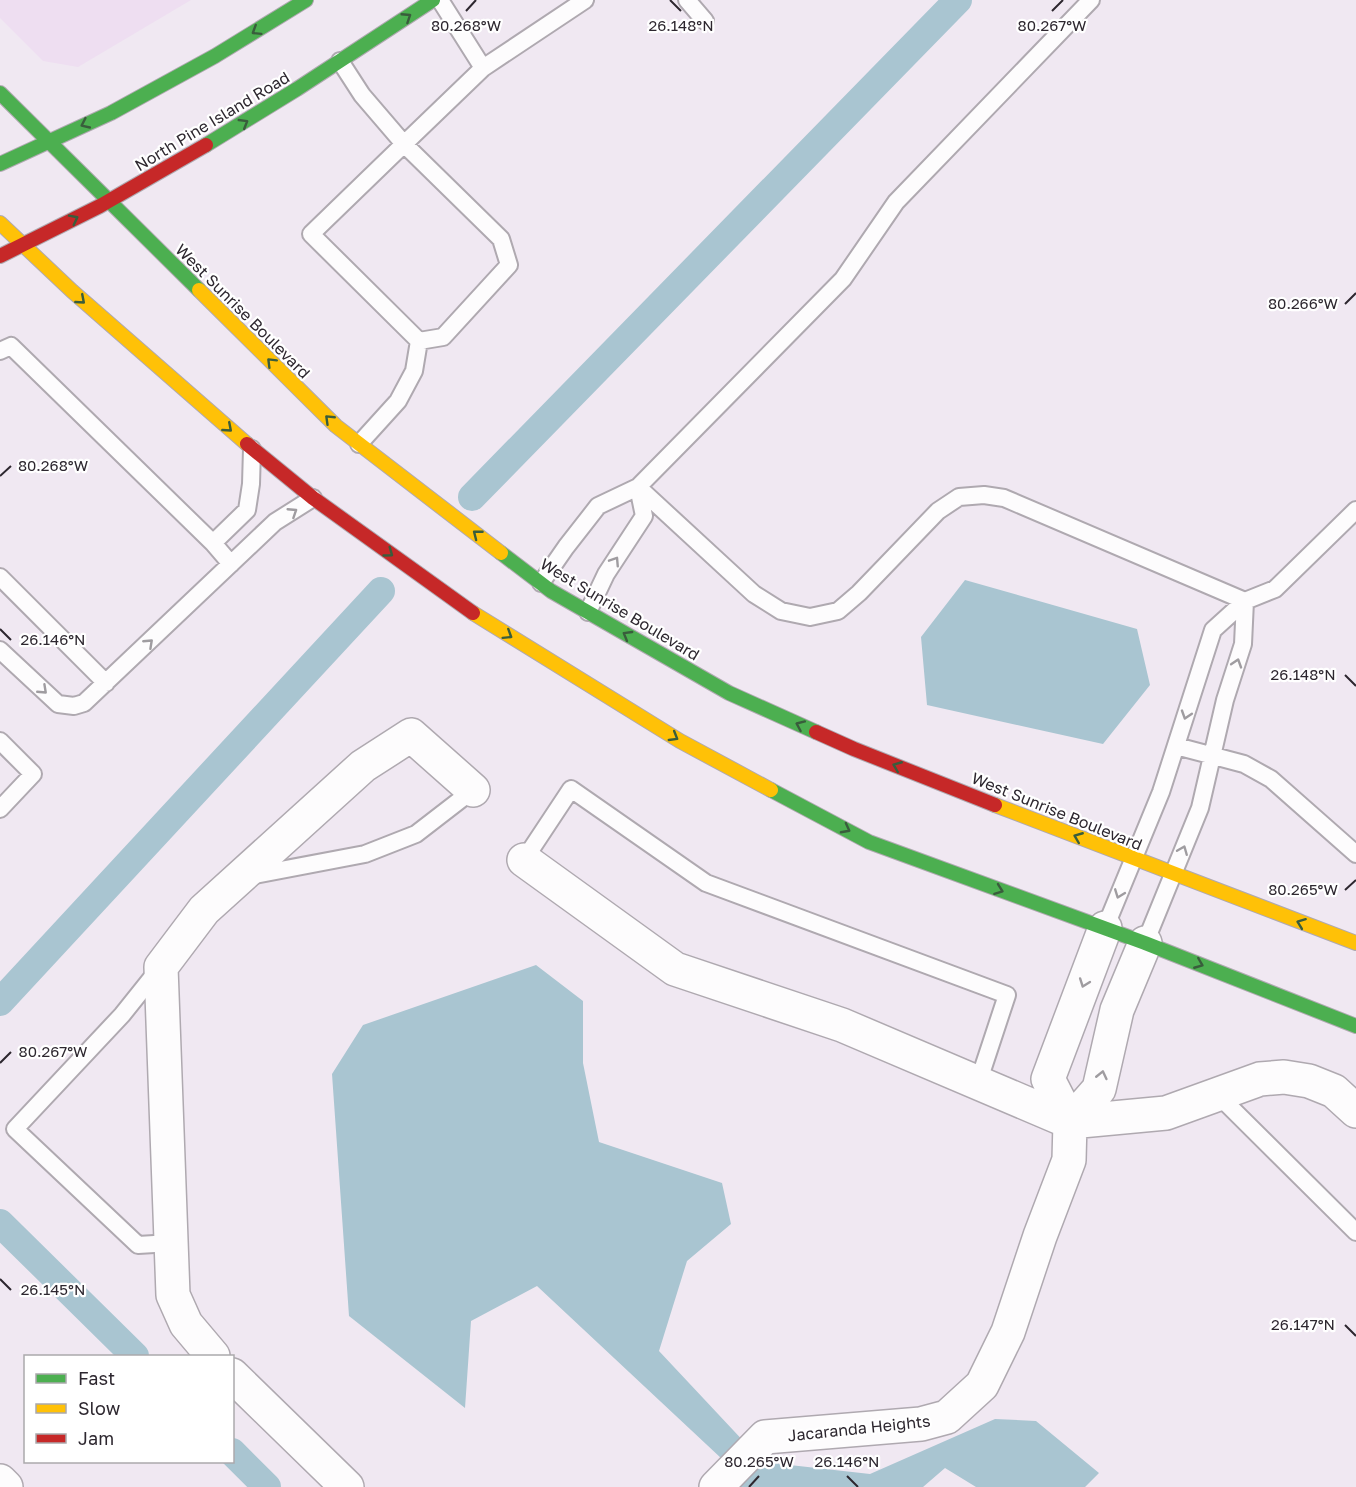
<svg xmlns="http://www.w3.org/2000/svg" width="1356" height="1487" viewBox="0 0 1356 1487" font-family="'Golos Text',sans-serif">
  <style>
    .built { fill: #eedef1 }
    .water { fill: #a9c5d1 }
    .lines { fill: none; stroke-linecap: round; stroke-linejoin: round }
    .canal { stroke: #a9c5d1; stroke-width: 28 }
    .lane-casing { stroke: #afa9b0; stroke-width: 20 }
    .street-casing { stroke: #afa9b0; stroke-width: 36 }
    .fast-casing { stroke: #afa9b0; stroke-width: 16 }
    .slow-casing { stroke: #afa9b0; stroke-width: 16 }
    .jam-casing { stroke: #afa9b0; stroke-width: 16 }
    .lane { stroke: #fdfcfd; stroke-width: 16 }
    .street { stroke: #fdfcfd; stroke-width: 33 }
    .fast { stroke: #4caf50; stroke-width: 14 }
    .slow { stroke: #ffc107; stroke-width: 14 }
    .jam { stroke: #c62828; stroke-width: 14 }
    .oneway { stroke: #395d3c }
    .oneway2 { stroke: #9f9ca0 }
    .ticks { fill: none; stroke: #2d272f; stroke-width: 2 }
    .labels { text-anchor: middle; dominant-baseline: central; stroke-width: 4.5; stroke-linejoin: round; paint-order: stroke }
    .street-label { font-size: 16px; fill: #2d272f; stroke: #fff }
    .ticks-label { font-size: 15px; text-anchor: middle; fill: #2d272f; stroke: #fff; stroke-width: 4.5; stroke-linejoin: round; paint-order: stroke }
  </style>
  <rect width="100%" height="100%" fill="#f0e8f2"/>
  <path class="built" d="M 0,0 L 191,0 L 78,67 L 43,61 L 0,18 Z"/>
  <path class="water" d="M 965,580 L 1137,629 L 1150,685 L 1103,744 L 927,705 L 921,637 Z
    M 536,965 L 583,1001 L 583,1063 L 599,1142 L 722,1183 L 731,1224 L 687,1261 L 659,1351 L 763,1462 L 870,1474 L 995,1419 L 1036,1421 L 1099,1473 L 1085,1487 L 976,1487 L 945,1468 L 923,1487 L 737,1487 L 722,1459 L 537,1286 L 471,1321 L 465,1408 L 349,1316 L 332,1074 L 363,1025 Z"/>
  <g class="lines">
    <path class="canal" d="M 472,497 L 958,0
      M 0,1002 L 381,591
      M 0,1223 L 135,1356
      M 232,1452 L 267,1487"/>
    <defs>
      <path id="lane" d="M 440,0 L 483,68 L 585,0
        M 687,0 L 705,21
        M 340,61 L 362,95 L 404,144 L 483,68
        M 404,144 L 501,239 L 509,265 L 443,337 L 419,341 L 311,234 Z
        M 0,351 L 11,346 L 213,543 L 231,564
        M 359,444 L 398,401 L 414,371 L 419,341
        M 638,487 L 754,594 L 781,611 L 810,617 L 838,611 L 859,593 L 938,511 L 959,497 L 984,495 L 1004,498 L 1245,601 L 1275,589 L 1356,510
        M 213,543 L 247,510 L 251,484 L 252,449
        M 0,577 L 106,683
        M 541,583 L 566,547 L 598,506 L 638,487 L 843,279 L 896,202 L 1091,0
        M 588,612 L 606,574 L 644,516 L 638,487
        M 0,650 L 58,704 L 74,706 L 84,703 L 275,522 L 313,498
        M 0,741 L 33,774 L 0,809
        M 1176,746 L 1244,764 L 1271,779 L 1356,854
        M 524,860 L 571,789 L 706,883 L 1007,995 L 978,1083
        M 249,876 L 365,854 L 416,834 L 473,790
        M 1105,928 L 1161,792 L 1213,630 L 1245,601 L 1243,644 L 1225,700 L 1200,808 L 1145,943
        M 158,970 L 122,1015 L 15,1129 L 138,1245 L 171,1243
        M 1217,1094 L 1356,1232"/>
      <path id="street" d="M 524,860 L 675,969 L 842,1025 L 1070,1122 L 1166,1113 L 1260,1079 L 1284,1077 L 1309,1081 L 1334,1091 L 1356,1111
        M 1070,1122 L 1099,1089 L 1117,1010 L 1145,943
        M 213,1356 L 186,1324 L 173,1295 L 161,967 L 204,910 L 363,766 L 411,735 L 473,790
        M 232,1375 L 347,1487
        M 0,1481 L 6,1487
        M 716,1487 L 765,1437 L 921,1424 L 947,1417 L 982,1385 L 1008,1332 L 1040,1236 L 1069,1160 L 1070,1122 L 1048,1079 L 1105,928"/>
      <path id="fast" d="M 0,93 L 199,290
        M 206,145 L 297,89 L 433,0
        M 0,164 L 111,113 L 215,56 L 306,0
        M 501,553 L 551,591 L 729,693 L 816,732
        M 771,790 L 869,842 L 1145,943 L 1356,1026"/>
      <path id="slow" d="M 0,223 L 72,291 L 247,444
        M 199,290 L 336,426 L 501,553
        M 473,613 L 680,741 L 771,790
        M 995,805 L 1356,943"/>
      <path id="jam" d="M 0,256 L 100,206 L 206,145
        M 247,444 L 313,498 L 473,613
        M 816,732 L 854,749 L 995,805"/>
    </defs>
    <use href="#lane" class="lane-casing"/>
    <use href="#street" class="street-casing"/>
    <use href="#fast" class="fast-casing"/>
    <use href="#slow" class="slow-casing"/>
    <use href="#jam" class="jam-casing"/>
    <use href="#lane" class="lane"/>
    <use href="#street" class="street"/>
    <use href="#fast" class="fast"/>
    <use href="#slow" class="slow"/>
    <use href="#jam" class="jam"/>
  </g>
  <defs><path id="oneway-chevron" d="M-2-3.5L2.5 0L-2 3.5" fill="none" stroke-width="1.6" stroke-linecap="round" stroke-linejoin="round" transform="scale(1.5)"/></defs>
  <g class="oneway">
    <use href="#oneway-chevron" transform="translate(407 17) rotate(-33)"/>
    <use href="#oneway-chevron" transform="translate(256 31) rotate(148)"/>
    <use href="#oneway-chevron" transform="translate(244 123) rotate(-31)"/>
    <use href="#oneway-chevron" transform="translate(85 124) rotate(155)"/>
    <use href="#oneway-chevron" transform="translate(74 219) rotate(-27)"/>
    <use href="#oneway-chevron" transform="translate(81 300) rotate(41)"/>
    <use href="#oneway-chevron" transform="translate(271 362) rotate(-135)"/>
    <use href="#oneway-chevron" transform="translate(329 419) rotate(-136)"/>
    <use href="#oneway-chevron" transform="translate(228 428) rotate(41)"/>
    <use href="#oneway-chevron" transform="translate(477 534) rotate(-142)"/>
    <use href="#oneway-chevron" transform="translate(389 553) rotate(36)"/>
    <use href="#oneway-chevron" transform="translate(508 635) rotate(32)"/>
    <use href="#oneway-chevron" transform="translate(627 635) rotate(-150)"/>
    <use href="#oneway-chevron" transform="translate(800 725) rotate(-156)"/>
    <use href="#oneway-chevron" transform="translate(674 737) rotate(31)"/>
    <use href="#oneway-chevron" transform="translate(897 766) rotate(-158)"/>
    <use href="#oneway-chevron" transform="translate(846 829) rotate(28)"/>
    <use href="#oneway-chevron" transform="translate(1078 837) rotate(-158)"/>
    <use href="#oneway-chevron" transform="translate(999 890) rotate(20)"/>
    <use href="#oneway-chevron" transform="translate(1301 923) rotate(-159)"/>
    <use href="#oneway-chevron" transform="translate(1199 964) rotate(22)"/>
  </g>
  <g class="oneway2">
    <use href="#oneway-chevron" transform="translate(293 512) rotate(-33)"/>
    <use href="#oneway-chevron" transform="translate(615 561) rotate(-57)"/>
    <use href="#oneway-chevron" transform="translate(149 643) rotate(-43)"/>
    <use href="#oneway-chevron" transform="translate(1237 663) rotate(-72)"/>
    <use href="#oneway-chevron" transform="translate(43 690) rotate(43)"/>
    <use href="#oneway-chevron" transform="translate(1186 715) rotate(108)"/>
    <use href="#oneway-chevron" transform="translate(1183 850) rotate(-68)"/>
    <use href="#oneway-chevron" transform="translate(1119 894) rotate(111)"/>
    <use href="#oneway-chevron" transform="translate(1084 983) rotate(110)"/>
    <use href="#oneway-chevron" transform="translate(1102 1075) rotate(-77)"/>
  </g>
  <path class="ticks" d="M 670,0 L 681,11M 466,11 L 476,0M 1052,11 L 1063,0M 1345,304 L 1356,293M 0,476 L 11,466M 0,629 L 11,640M 1345,675 L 1356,686M 1345,890 L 1356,880M 0,1063 L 11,1052M 0,1279 L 11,1290M 1345,1325 L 1356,1336M 847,1476 L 858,1487M 749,1487 L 759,1476"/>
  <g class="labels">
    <g class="street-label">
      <text transform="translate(212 121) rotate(-31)">North Pine Island Road</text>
      <text transform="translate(243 311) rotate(45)">West Sunrise Boulevard</text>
      <text transform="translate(620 609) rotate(31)">West Sunrise Boulevard</text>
      <text transform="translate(1057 811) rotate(22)">West Sunrise Boulevard</text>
      <text transform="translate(859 1428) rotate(-6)">Jacaranda Heights</text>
    </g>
  </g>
  <g class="ticks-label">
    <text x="466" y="31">80.268°W</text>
    <text x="681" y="31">26.148°N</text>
    <text x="1052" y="31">80.267°W</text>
    <text x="1303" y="309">80.266°W</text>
    <text x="53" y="471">80.268°W</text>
    <text x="53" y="645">26.146°N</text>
    <text x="1303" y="680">26.148°N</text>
    <text x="1303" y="895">80.265°W</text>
    <text x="53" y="1057">80.267°W</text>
    <text x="53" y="1295">26.145°N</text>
    <text x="1303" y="1330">26.147°N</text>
    <text x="759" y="1467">80.265°W</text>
    <text x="847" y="1467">26.146°N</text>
  </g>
  <rect x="24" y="1355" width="210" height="108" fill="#ffffff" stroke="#aba9ac" stroke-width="1.5"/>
  <rect x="36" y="1374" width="30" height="9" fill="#4caf50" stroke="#aba9ac" stroke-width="1.5"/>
  <text x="78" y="1385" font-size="18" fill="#2d272f">Fast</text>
  <rect x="36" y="1404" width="30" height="9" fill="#ffc107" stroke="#aba9ac" stroke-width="1.5"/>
  <text x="78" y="1415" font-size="18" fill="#2d272f">Slow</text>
  <rect x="36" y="1434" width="30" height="9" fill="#c62828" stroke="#aba9ac" stroke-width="1.5"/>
  <text x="78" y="1445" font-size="18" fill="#2d272f">Jam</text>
</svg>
